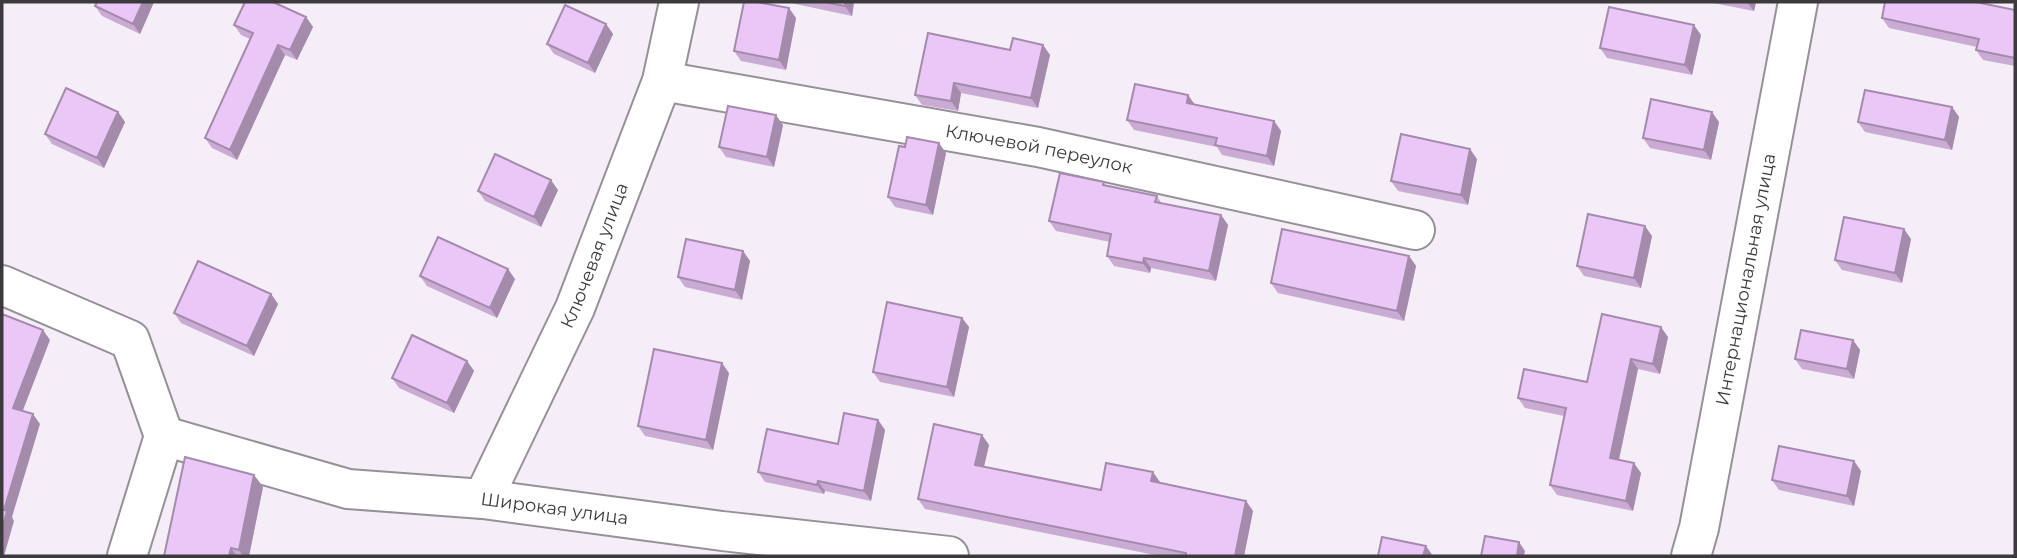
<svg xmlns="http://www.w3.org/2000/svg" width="2017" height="558" viewBox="0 0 2017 558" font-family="Montserrat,sans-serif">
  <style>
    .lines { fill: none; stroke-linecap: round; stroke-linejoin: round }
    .minor-casing { stroke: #969098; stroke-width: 42 }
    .minor { stroke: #fff; stroke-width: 38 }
    .wall { fill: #c9abd4 }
    .shaded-wall { fill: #a48bac }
    .building { fill: #eac7f6; stroke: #a48bac; stroke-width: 2 }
    .labels { text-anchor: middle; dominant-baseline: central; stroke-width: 6; stroke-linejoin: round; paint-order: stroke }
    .street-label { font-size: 18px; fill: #3d3a3e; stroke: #fff }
  </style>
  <rect width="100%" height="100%" fill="#f5eef8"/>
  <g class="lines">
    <defs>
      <g id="minor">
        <path id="s1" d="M 662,81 L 1038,147 L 1415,230"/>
        <path d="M 2,285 L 130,340 L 164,436"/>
        <path id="s2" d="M 164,436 L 348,489 L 483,499 L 722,531 L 949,556"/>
        <path id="s3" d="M 483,499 L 575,308 L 662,81 L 679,2"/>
        <path d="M 127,556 L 164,436"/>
        <path id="s4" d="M 1691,556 L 1699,528 L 1798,2"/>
      </g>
    </defs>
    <use href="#minor" class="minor-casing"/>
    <use href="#minor" class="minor"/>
  </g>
  <path class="wall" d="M 97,2 L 154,2 L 140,34 L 102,16 L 95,6 Z
    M 786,2 L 854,2 L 852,16 Z
    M 1708,2 L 1756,2 L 1754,11 Z
    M 2015,10 L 2015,66 L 1983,60 L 1976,50 L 1977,47 L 1889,28 L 1882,18 Z
    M 306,17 L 313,27 L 297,60 L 285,55 L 237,160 L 212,148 L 205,138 L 250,39 L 241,35 L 234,25 Z
    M 796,18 L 786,70 L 741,61 L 734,51 Z
    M 606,24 L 613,34 L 595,73 L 554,54 L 547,44 Z
    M 1701,35 L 1692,75 L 1607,58 L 1600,48 Z
    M 1043,45 L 1050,55 L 1038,108 L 961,93 L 958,111 L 922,105 L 915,95 L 1010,50 Z
    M 1188,95 L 1195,105 L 1274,121 L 1281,131 L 1274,166 L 1222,155 L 1217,147 L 1134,130 L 1127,120 Z
    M 1952,107 L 1959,117 L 1952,150 L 1865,132 L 1858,122 Z
    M 118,112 L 125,122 L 104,168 L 52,144 L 45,134 Z
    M 1719,122 L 1711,160 L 1650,148 L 1643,138 Z
    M 783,125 L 774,167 L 726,157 L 719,147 Z
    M 905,147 L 946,153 L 933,215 L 895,207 L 888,197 Z
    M 1477,159 L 1468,205 L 1398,191 L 1391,181 Z
    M 1107,186 L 1157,196 L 1162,204 L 1221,215 L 1228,225 L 1216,281 L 1151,268 L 1150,273 L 1114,266 L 1107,256 L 1110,242 L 1056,231 L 1049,221 Z
    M 558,190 L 541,227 L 485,201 L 478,191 Z
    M 1652,236 L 1641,288 L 1584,276 L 1577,266 Z
    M 1911,239 L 1902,283 L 1842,270 L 1835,260 Z
    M 743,251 L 750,261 L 742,300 L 685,287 L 678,277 Z
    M 1409,256 L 1416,266 L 1404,321 L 1278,293 L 1271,283 Z
    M 420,276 L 515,279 L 497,318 L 427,286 Z
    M 271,294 L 278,304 L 254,356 L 181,323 L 174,313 Z
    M 962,318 L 969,327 L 954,397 L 880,382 L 873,372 Z
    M 1668,337 L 1660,374 L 1638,369 L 1619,460 L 1641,473 L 1633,511 L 1557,495 L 1550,485 L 1564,416 L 1525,408 L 1518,398 L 1587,382 Z
    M 1853,340 L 1860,350 L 1854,379 L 1802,369 L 1795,359 Z
    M 467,361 L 474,371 L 454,413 L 399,388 L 392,378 Z
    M 729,373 L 713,450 L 645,436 L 638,426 Z
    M 878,420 L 885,430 L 871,501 L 825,491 L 824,494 L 765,482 L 758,472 L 838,444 Z
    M 982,435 L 989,445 L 984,466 L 1101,490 L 1160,482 L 1246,501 L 1253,511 L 1244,556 L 1160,556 L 925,509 L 918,499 Z
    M 1854,461 L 1861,471 L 1854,506 L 1779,490 L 1772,480 Z
    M 254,475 L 263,487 L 249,556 L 164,556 Z"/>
  <path class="shaded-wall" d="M 143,2 L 154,2 L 140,34 L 133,24 Z
    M 845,2 L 854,2 L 852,16 L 845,6 Z
    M 1747,2 L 1756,2 L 1754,11 Z
    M 789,8 L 796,18 L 786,70 L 779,60 Z
    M 306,17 L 313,27 L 297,60 L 290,50 Z
    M 606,24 L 613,34 L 595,73 L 588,63 Z
    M 1694,25 L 1701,35 L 1692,75 L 1685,65 Z
    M 278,45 L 285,55 L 237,160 L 230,150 Z
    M 1043,45 L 1050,55 L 1038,108 L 1031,98 Z
    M 954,83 L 961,93 L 958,111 L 951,101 Z
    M 1188,95 L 1195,105 L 1187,103 Z
    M 1952,107 L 1959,117 L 1952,150 L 1945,140 Z
    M 118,112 L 125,122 L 104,168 L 97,158 Z
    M 1712,112 L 1719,122 L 1711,160 L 1704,150 Z
    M 776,115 L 783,125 L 774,167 L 767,157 Z
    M 1274,121 L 1281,131 L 1274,166 L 1267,156 Z
    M 939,143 L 946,153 L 933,215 L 926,205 Z
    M 1470,149 L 1477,159 L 1468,205 L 1461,195 Z
    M 551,180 L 558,190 L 541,227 L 534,217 Z
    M 1221,215 L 1228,225 L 1216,281 L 1209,271 Z
    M 1645,226 L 1652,236 L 1641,288 L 1634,278 Z
    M 1904,229 L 1911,239 L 1902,283 L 1895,273 Z
    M 743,251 L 750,261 L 742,300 L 735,290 Z
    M 1409,256 L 1416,266 L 1404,321 L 1397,311 Z
    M 1144,258 L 1151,268 L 1150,273 L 1143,263 Z
    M 508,269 L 515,279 L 497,318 L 490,308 Z
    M 271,294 L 278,304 L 254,356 L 247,346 Z
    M 962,318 L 969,327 L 954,397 L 947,387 Z
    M 1661,327 L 1668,337 L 1660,374 L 1653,364 Z
    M 43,330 L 50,340 L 20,418 L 13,408 Z
    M 1853,340 L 1860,350 L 1854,379 L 1847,369 Z
    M 1631,359 L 1638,369 L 1617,468 L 1610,458 Z
    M 467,361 L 474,371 L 454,413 L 447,403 Z
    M 722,363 L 729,373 L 713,450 L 706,440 Z
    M 33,414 L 40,424 L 12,517 L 14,521 L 4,556 L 2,556 L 2,529 L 4,510 Z
    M 878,420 L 885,430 L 871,501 L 864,491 Z
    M 982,435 L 989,445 L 982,475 L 975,465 Z
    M 1854,461 L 1861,471 L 1854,506 L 1847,496 Z
    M 1634,463 L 1641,473 L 1633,511 L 1626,501 Z
    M 1153,472 L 1160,482 L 1158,491 L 1151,481 Z
    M 254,475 L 263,487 L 249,556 L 243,556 L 239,550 Z
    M 818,481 L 825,491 L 824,494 L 817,485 Z
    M 1246,501 L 1253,511 L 1244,556 L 1235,556 Z
    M 1519,542 L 1525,551 L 1524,556 L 1517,556 Z
    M 1426,546 L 1433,556 L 1423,556 Z
    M 231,548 L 237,556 L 229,556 Z"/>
  <path class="building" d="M 97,2 L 143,2 L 133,24 L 95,6 Z
    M 245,2 L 273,2 L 306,17 L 290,50 L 278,45 L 230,150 L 205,138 L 253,33 L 234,25 Z
    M 744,2 L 757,2 L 789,8 L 779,60 L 734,51 Z
    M 824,2 L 845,2 L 845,6 Z
    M 1885,2 L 1976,2 L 2015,10 L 2015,58 L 1976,50 L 1979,39 L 1882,18 Z
    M 565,5 L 606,24 L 588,63 L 547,44 Z
    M 1609,7 L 1694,25 L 1685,65 L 1600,48 Z
    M 928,33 L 1010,50 L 1013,38 L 1043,45 L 1031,98 L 954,83 L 951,101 L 915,95 Z
    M 1135,84 L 1188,95 L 1187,103 L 1274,121 L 1267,156 L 1215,145 L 1217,138 L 1127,120 Z
    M 66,88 L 118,112 L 97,158 L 45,134 Z
    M 1865,90 L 1952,107 L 1945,140 L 1858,122 Z
    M 1651,99 L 1712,112 L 1704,150 L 1643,138 Z
    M 728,106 L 776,115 L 767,157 L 719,147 Z
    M 1401,134 L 1470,149 L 1461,195 L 1391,181 Z
    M 907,137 L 939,143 L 926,205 L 888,197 L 899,146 L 905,147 Z
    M 495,154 L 551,180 L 534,217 L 478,191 Z
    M 1060,173 L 1104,182 L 1103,185 L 1157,196 L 1155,202 L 1221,215 L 1209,271 L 1144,258 L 1143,263 L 1107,256 L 1111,234 L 1049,221 Z
    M 1588,214 L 1645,226 L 1634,278 L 1577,266 Z
    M 1844,217 L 1904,229 L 1895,273 L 1835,260 Z
    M 1282,229 L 1409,256 L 1397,311 L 1271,283 Z
    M 438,237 L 508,269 L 490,308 L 420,276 Z
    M 686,239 L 743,251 L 735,290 L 678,277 Z
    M 198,261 L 271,294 L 247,346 L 174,313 Z
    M 887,302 L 962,318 L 947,387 L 873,372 Z
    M 2,314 L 43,330 L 13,408 L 33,414 L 4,510 L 7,511 L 2,529 Z
    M 1602,314 L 1661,327 L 1653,364 L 1631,359 L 1610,458 L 1634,463 L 1626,501 L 1550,485 L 1566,408 L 1518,398 L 1524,369 L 1587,382 Z
    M 1801,330 L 1853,340 L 1847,369 L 1795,359 Z
    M 412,335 L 467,361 L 447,403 L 392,378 Z
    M 654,349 L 722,363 L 706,440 L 638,426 Z
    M 844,413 L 878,420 L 864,491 L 818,481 L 817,485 L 758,472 L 767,429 L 838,444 Z
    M 934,424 L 982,435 L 975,465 L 1101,490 L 1106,463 L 1153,472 L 1151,481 L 1246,501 L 1235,556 L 1186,556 L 1186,553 L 918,499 Z
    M 1779,446 L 1854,461 L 1847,496 L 1772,480 Z
    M 185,457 L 254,475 L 239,550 L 231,548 L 229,556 L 164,556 Z
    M 1485,536 L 1519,542 L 1517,556 L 1481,556 Z
    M 1382,537 L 1426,546 L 1423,556 L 1378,556 Z"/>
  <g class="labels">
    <g class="street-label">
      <text stroke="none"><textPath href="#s1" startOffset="383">Ключевой переулок</textPath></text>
      <text stroke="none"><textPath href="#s3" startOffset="268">Ключевая улица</textPath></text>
      <text stroke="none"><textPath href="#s4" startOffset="282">Интернациональная улица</textPath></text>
      <text stroke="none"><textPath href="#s2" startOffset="399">Широкая улица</textPath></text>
    </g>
  </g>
  <rect width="2017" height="558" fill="none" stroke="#3d3a3e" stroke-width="7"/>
</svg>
